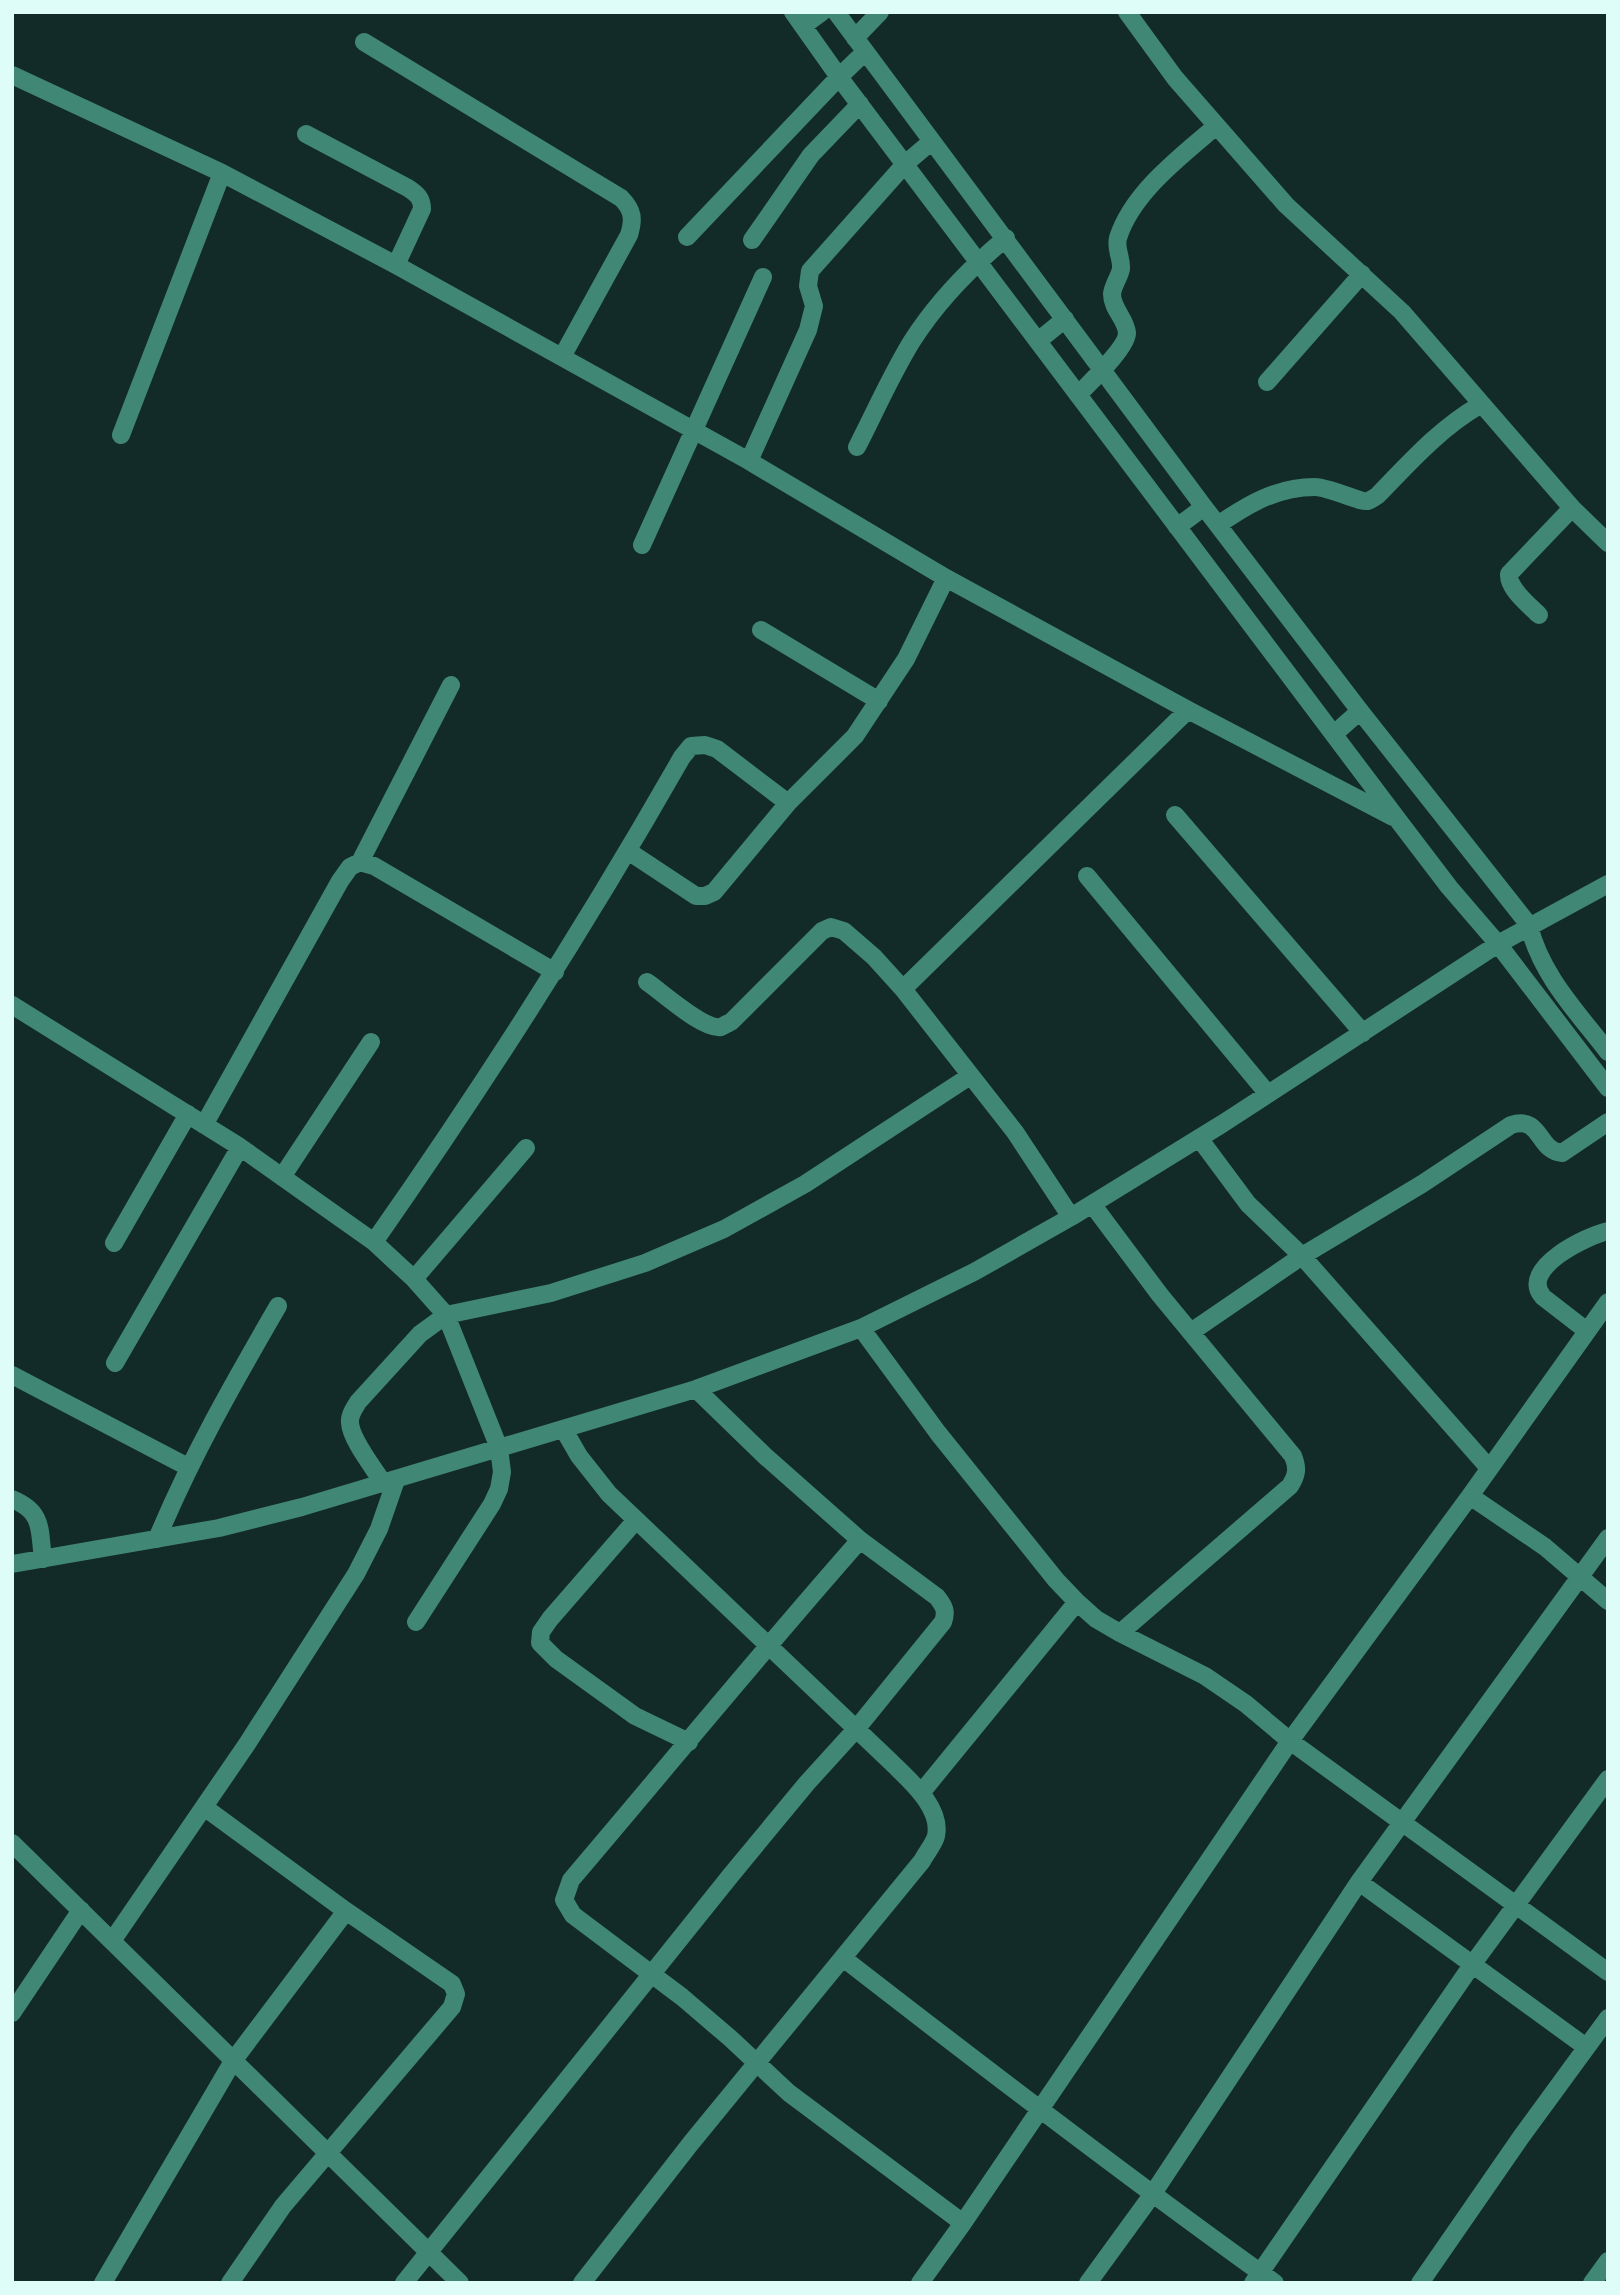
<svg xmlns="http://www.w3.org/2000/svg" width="1620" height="2295" viewBox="0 0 1620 2295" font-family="Signika,sans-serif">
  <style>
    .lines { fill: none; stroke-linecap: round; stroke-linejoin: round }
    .minor { stroke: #418775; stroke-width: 18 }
  </style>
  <rect width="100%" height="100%" fill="#132b28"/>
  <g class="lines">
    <path class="minor" d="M 793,12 L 839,77 L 1398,820 L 1449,887 L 1498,944 L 1608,1088
      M 836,12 L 1204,507 L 1360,711 L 1529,925 C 1540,974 1578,1013 1608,1052
      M 1127,12 L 1175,78 L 1286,205 L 1402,312 L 1572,508 L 1608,543
      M 803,26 L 822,12
      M 855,38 L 880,12
      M 364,42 L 621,198 C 633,210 634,219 629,235 L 562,357
      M 12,75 L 222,173 L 396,265 L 749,461 L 946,578 L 1188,710
      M 306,134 L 408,188 C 417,194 422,198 422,209 L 396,265
      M 687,237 L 839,77 L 865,52
      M 752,240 L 811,155 L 860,104
      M 1038,341 L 1065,319
      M 1267,382 L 1362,274
      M 1078,395 C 1088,384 1127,348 1127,333 C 1126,319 1112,309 1112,294 C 1113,285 1119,278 1121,269 C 1122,258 1115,249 1118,238 C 1132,193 1181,156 1215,127
      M 121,435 L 222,173
      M 857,447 C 875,412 891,375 912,341 C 937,302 971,267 1006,238
      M 749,461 L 808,330 L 814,306 L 808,286 L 810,271 L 905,164 L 932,141
      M 1218,525 C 1248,504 1277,487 1315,487 C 1329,487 1361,503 1368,501 C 1369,501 1377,496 1378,495 C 1410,462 1440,428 1480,405
      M 1177,527 L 1204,507
      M 642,545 L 763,277
      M 1539,615 C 1529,605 1508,589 1509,574 L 1572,508
      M 761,630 L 879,701
      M 1334,734 L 1360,711
      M 1175,815 L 1363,1033
      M 628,851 L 696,896 L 705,896 L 714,892 L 788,803 L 855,736 L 906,659 L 946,578
      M 360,862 L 451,685
      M 1087,876 L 1268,1094
      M 647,982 C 662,992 703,1030 721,1027 C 721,1027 730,1022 731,1022 L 822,931 L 831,927 L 844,931 L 874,957 L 903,989 L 1015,1132 L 1071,1217
      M 903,989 L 1188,710 L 1393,817
      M 12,1005 L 240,1147 L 374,1242 L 414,1279 L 446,1315 L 499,1448 L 502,1472 L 499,1489 L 492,1504 L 416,1622
      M 204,1125 L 340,881 L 350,867 L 360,862 L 374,866 L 555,972
      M 1199,1138 L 1248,1204 L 1302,1256 L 1489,1468
      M 282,1177 L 371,1042
      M 1092,1204 L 1160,1295 L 1293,1456 C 1298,1468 1297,1475 1290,1486 L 1120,1633
      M 374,1242 C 484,1085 587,924 682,757 L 691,746 L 705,745 L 717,749 L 788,803
      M 114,1243 L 188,1114
      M 414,1279 L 526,1148
      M 861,1328 L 938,1433 L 1056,1580 L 1077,1602 L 1096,1619 L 1120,1633 L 1205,1676 L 1246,1704 L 1290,1741 L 1608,1972
      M 1587,1331 L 1543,1297 C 1518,1269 1586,1236 1608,1231
      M 1191,1332 L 1302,1256 L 1422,1184 L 1511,1125 C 1542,1115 1537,1151 1562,1153 L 1608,1122
      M 115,1363 L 240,1147
      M 12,1375 L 188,1467
      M 564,1430 L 579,1456 L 609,1494 L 891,1762 C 909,1780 942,1807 936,1836 C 934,1844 926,1853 922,1861 L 691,2143 L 582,2283
      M 383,1483 C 374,1468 351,1440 350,1423 C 349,1415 354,1409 358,1402 L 420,1334 L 446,1315 L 551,1293 L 645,1263 L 724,1229 L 805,1184 L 970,1076
      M 1470,1496 L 1545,1547 L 1608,1601
      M 12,1499 C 44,1512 39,1530 43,1559
      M 636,1520 L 550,1619 L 541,1632 L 540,1643 L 556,1659 L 635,1716 L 689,1742
      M 157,1539 C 191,1457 234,1382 278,1306
      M 860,1540 C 762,1651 668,1766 571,1880 L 564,1900 L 573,1915 L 682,1997 L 730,2038 L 789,2093 L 963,2223
      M 12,1564 L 219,1528 L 302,1507 L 696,1389 L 861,1328 L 974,1272 L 1071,1217 L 1222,1124 L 1498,944 L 1608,884
      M 921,1793 L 1077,1602
      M 204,1807 L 346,1911 L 452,1984 L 456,1994 L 452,2007 L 283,2206 L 230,2283
      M 12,1843 L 460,2283
      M 1359,1882 L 1586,2047
      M 112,1941 L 247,1744 L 356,1574 L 379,1529 L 396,1480
      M 843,1958 C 986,2069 1128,2178 1275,2283
      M 12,2013 L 81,1910
      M 103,2283 L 233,2061 L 346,1911
      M 404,2283 L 731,1875 L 807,1783 L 857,1728 L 943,1622 C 947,1611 944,1606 937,1597 L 860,1540 L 765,1456 L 696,1389
      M 920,2283 L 963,2223 L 1290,1741 L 1470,1496 L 1608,1302
      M 1088,2283 L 1152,2195 L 1359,1882 L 1608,1538
      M 1253,2283 L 1472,1965 L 1608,1779
      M 1420,2283 L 1521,2137 L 1608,2018
      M 1592,2283 L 1608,2261"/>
  </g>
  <rect width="1620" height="2295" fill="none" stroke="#dffdf8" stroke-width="28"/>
</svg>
